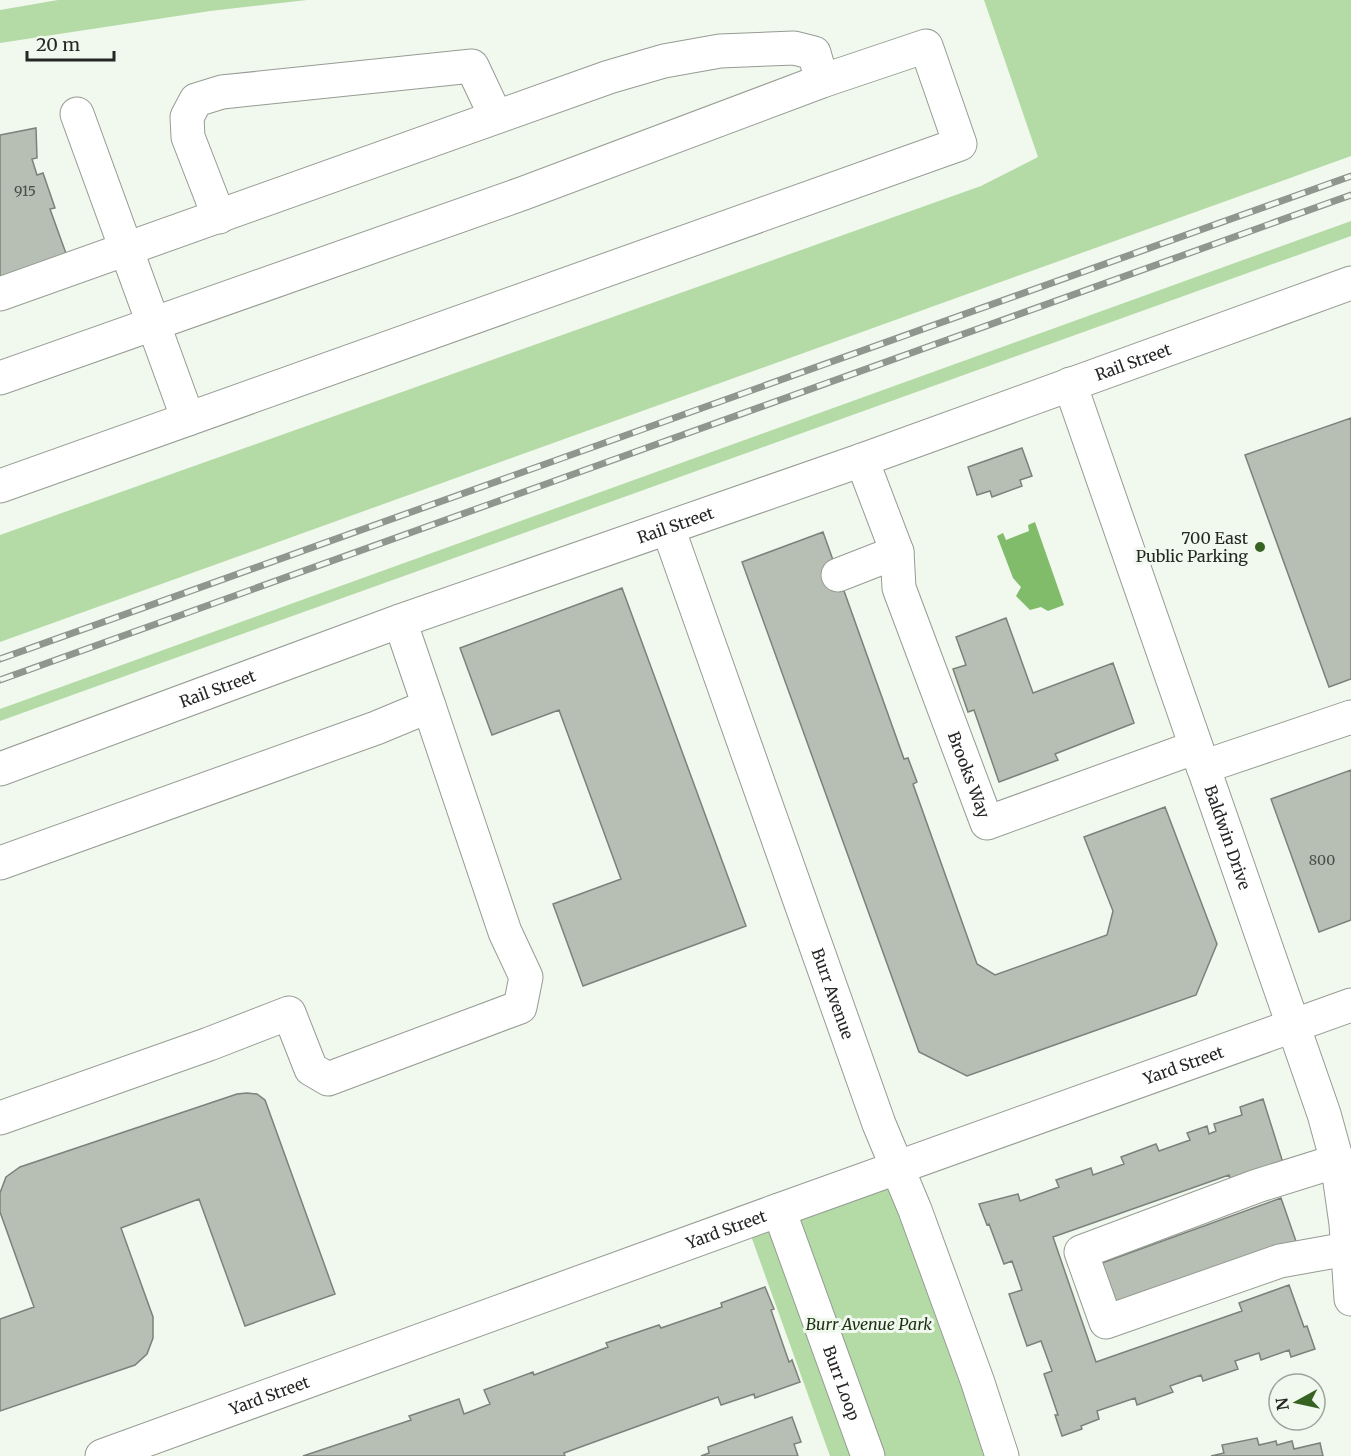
<svg xmlns="http://www.w3.org/2000/svg" width="1351" height="1456" viewBox="0 0 1351 1456" font-family="Merriweather,serif">
  <style>
    .green { fill: #b4dba6 }
    .water { fill: #80bc69 }
    .building { fill: #b7beb4; stroke: #7c827a; stroke-width: 1.5 }
    .lines { fill: none; stroke-linecap: round; stroke-linejoin: round }
    .minor-casing { stroke: #959c93; stroke-width: 35 }
    .minor { stroke: #fff; stroke-width: 33 }
    .rail-casing { stroke: #90958e; stroke-width: 7 }
    .rail { stroke: #f1f8ee; stroke-width: 4.5; stroke-dasharray: 14; stroke-linecap: butt }
    .poi-dot { fill: #366322; stroke: #f1f8ee; stroke-width: 2 }
    .labels { text-anchor: middle; dominant-baseline: central; stroke-width: 6; stroke-linejoin: round; paint-order: stroke }
    .number-label { font-size: 14px; fill: #4a4d48 }
    .street-label { font-size: 16px; fill: #252724; stroke: #f1f8ee }
    .poi-label { font-size: 16px; fill: #252724; stroke: #f1f8ee; text-anchor: end }
    .park-label { font-size: 16px; font-style: italic; fill: #1a3210; stroke: #f1f8ee }
  </style>
  <rect width="100%" height="100%" fill="#f1f8ee"/>
  <path class="green" d="M 58,0 L 307,0 L 210,11 L 0,43 L 0,10 Z
    M 984,0 L 1351,0 L 1351,156 L 0,642 L 0,535 L 981,186 L 1038,157 Z
    M 1351,221 L 1351,236 L 0,721 L 0,709 Z
    M 897,1169 L 1002,1456 L 830,1456 L 746,1222 Z"/>
  <path class="water" d="M 1035,522 L 1064,605 L 1048,611 L 1041,607 L 1030,610 L 1016,596 L 1021,587 L 1013,578 L 997,536 L 1003,533 L 1006,540 L 1029,531 L 1028,525 Z"/>
  <path class="building" d="M 36,128 L 37,158 L 32,159 L 37,175 L 43,173 L 55,208 L 50,209 L 68,259 L 0,284 L 0,135 Z
    M 1351,418 L 1351,679 L 1329,687 L 1245,455 Z
    M 1022,448 L 1032,476 L 1020,480 L 1022,486 L 992,497 L 990,491 L 977,495 L 968,467 Z
    M 823,532 L 904,759 L 908,758 L 917,782 L 913,784 L 977,964 L 995,975 L 1107,935 L 1113,911 L 1084,837 L 1165,807 L 1217,944 L 1196,995 L 967,1076 L 919,1052 L 742,562 Z
    M 622,588 L 746,926 L 583,986 L 553,904 L 621,879 L 559,710 L 492,735 L 460,648 Z
    M 1006,618 L 1033,693 L 1113,663 L 1134,723 L 1055,754 L 1058,760 L 999,782 L 974,710 L 968,712 L 953,669 L 966,665 L 956,637 Z
    M 1351,770 L 1351,920 L 1319,932 L 1271,799 Z
    M 247,1093 L 257,1094 L 265,1100 L 335,1294 L 245,1326 L 199,1199 L 121,1228 L 153,1317 L 153,1338 L 147,1354 L 135,1365 L 0,1411 L 0,1319 L 34,1307 L 0,1212 L 0,1193 L 6,1177 L 20,1167 L 237,1094 Z
    M 1263,1099 L 1284,1166 L 1232,1184 L 1229,1175 L 1053,1237 L 1096,1362 L 1242,1311 L 1239,1303 L 1289,1285 L 1304,1327 L 1307,1326 L 1315,1349 L 1291,1357 L 1289,1350 L 1261,1360 L 1259,1353 L 1235,1361 L 1238,1369 L 1203,1381 L 1201,1375 L 1170,1386 L 1173,1392 L 1137,1405 L 1135,1398 L 1097,1411 L 1099,1419 L 1081,1426 L 1082,1429 L 1062,1436 L 1055,1415 L 1058,1415 L 1044,1374 L 1052,1371 L 1041,1341 L 1027,1346 L 1009,1294 L 1022,1290 L 1012,1261 L 1004,1264 L 989,1224 L 987,1225 L 979,1204 L 1018,1194 L 1020,1201 L 1059,1187 L 1056,1180 L 1091,1168 L 1093,1175 L 1124,1164 L 1121,1157 L 1156,1144 L 1159,1151 L 1190,1140 L 1187,1133 L 1207,1126 L 1209,1134 L 1216,1131 L 1214,1124 L 1242,1115 L 1240,1107 Z
    M 1281,1198 L 1298,1247 L 1120,1312 L 1102,1263 Z
    M 765,1287 L 774,1309 L 771,1310 L 789,1362 L 792,1360 L 800,1382 L 755,1398 L 754,1394 L 721,1405 L 718,1397 L 564,1453 L 565,1456 L 303,1456 L 411,1420 L 409,1416 L 459,1399 L 464,1414 L 490,1404 L 484,1390 L 533,1372 L 534,1375 L 608,1347 L 606,1343 L 659,1325 L 661,1328 L 722,1307 L 721,1303 Z
    M 792,1417 L 801,1442 L 794,1444 L 798,1456 L 701,1456 L 709,1453 L 708,1447 Z
    M 1257,1438 L 1259,1445 L 1276,1441 L 1277,1445 L 1292,1441 L 1294,1449 L 1320,1443 L 1323,1456 L 1211,1456 L 1224,1453 L 1222,1445 Z"/>
  <g class="lines">
    <defs>
      <g id="minor">
        <path d="M 77,114 L 188,419"/>
        <path d="M 219,217 L 188,137 L 187,117 L 196,100 L 222,92 L 472,66 L 496,117"/>
        <path d="M 0,294 L 609,77 L 664,61 L 720,51 L 794,48 L 814,53 L 822,81"/>
        <path d="M 0,378 L 524,193 L 822,81 L 926,46 L 960,144 L 0,486"/>
        <path id="s1" d="M 1070,384 L 1324,1114 L 1337,1161 L 1346,1224 L 1351,1299"/>
        <path id="s2" d="M 862,460 L 897,552 L 899,588 L 987,823 L 1196,747"/>
        <path id="s3" d="M 668,528 L 879,1124 L 915,1210 L 977,1380 L 1002,1456"/>
        <path d="M 838,575 L 897,552"/>
        <path d="M 1203,767 L 1351,717"/>
        <path id="s4" d="M 0,769 L 400,621 L 862,460 L 1351,283"/>
        <path d="M 0,863 L 376,728 L 429,706 L 400,621"/>
        <path d="M 0,1118 L 209,1044 L 289,1013 L 311,1069 L 328,1079 L 520,1007 L 526,977 L 505,932 L 429,706"/>
        <path d="M 1337,1161 L 1257,1186 L 1081,1252 L 1106,1322 L 1280,1261 L 1347,1249"/>
        <path id="s5" d="M 779,1210 L 868,1456"/>
        <path id="s6" d="M 102,1456 L 779,1210 L 1351,1005"/>
      </g>
    </defs>
    <use href="#minor" class="minor-casing"/>
    <use href="#minor" class="minor"/>
    <defs>
      <path id="rail" d="M 0,659 L 1351,176
        M 0,680 L 1351,195"/>
    </defs>
    <use href="#rail" class="rail-casing"/>
    <use href="#rail" class="rail"/>
  </g>
  <circle class="poi-dot" cx="1260" cy="547" r="6"/>
  <g class="labels">
    <g class="number-label">
      <text x="25" y="191">915</text>
      <text x="1322" y="860">800</text>
    </g>
    <g class="street-label">
      <text stroke="none"><textPath href="#s4" startOffset="1204">Rail Street</textPath></text>
      <text stroke="none"><textPath href="#s4" startOffset="718">Rail Street</textPath></text>
      <text stroke="none"><textPath href="#s4" startOffset="232">Rail Street</textPath></text>
      <text stroke="none"><textPath href="#s2" startOffset="334">Brooks Way</textPath></text>
      <text stroke="none"><textPath href="#s1" startOffset="480">Baldwin Drive</textPath></text>
      <text stroke="none"><textPath href="#s3" startOffset="494">Burr Avenue</textPath></text>
      <text stroke="none"><textPath href="#s6" startOffset="1150">Yard Street</textPath></text>
      <text stroke="none"><textPath href="#s6" startOffset="664">Yard Street</textPath></text>
      <text stroke="none"><textPath href="#s5" startOffset="184">Burr Loop</textPath></text>
      <text stroke="none"><textPath href="#s6" startOffset="178">Yard Street</textPath></text>
    </g>
    <g class="poi-label">
      <text x="1248" y="538">700 East<tspan x="1248" dy="18">Public Parking</tspan></text>
    </g>
    <g class="park-label">
      <text x="869" y="1324">Burr Avenue Park</text>
    </g>
  </g>
  <g transform="translate(1297 1402) rotate(262)"><circle r="28" fill="#f1f8ee" stroke="#9fa49d" stroke-width="1.5"/>
  <path d="M0-4.5L10 22L0 15L-10 22Z" fill="#366322"/>
  <text y="-9" font-size="16" font-weight="bold" text-anchor="middle" fill="#252724">N</text>
  </g>
  <path d="M27 51v9h87v-9" fill="none" stroke="#252724" stroke-width="3"/>
  <text x="36" y="51" font-size="18" fill="#252724" stroke="#f1f8ee" stroke-width="4.5" paint-order="stroke">20 m</text>
</svg>
